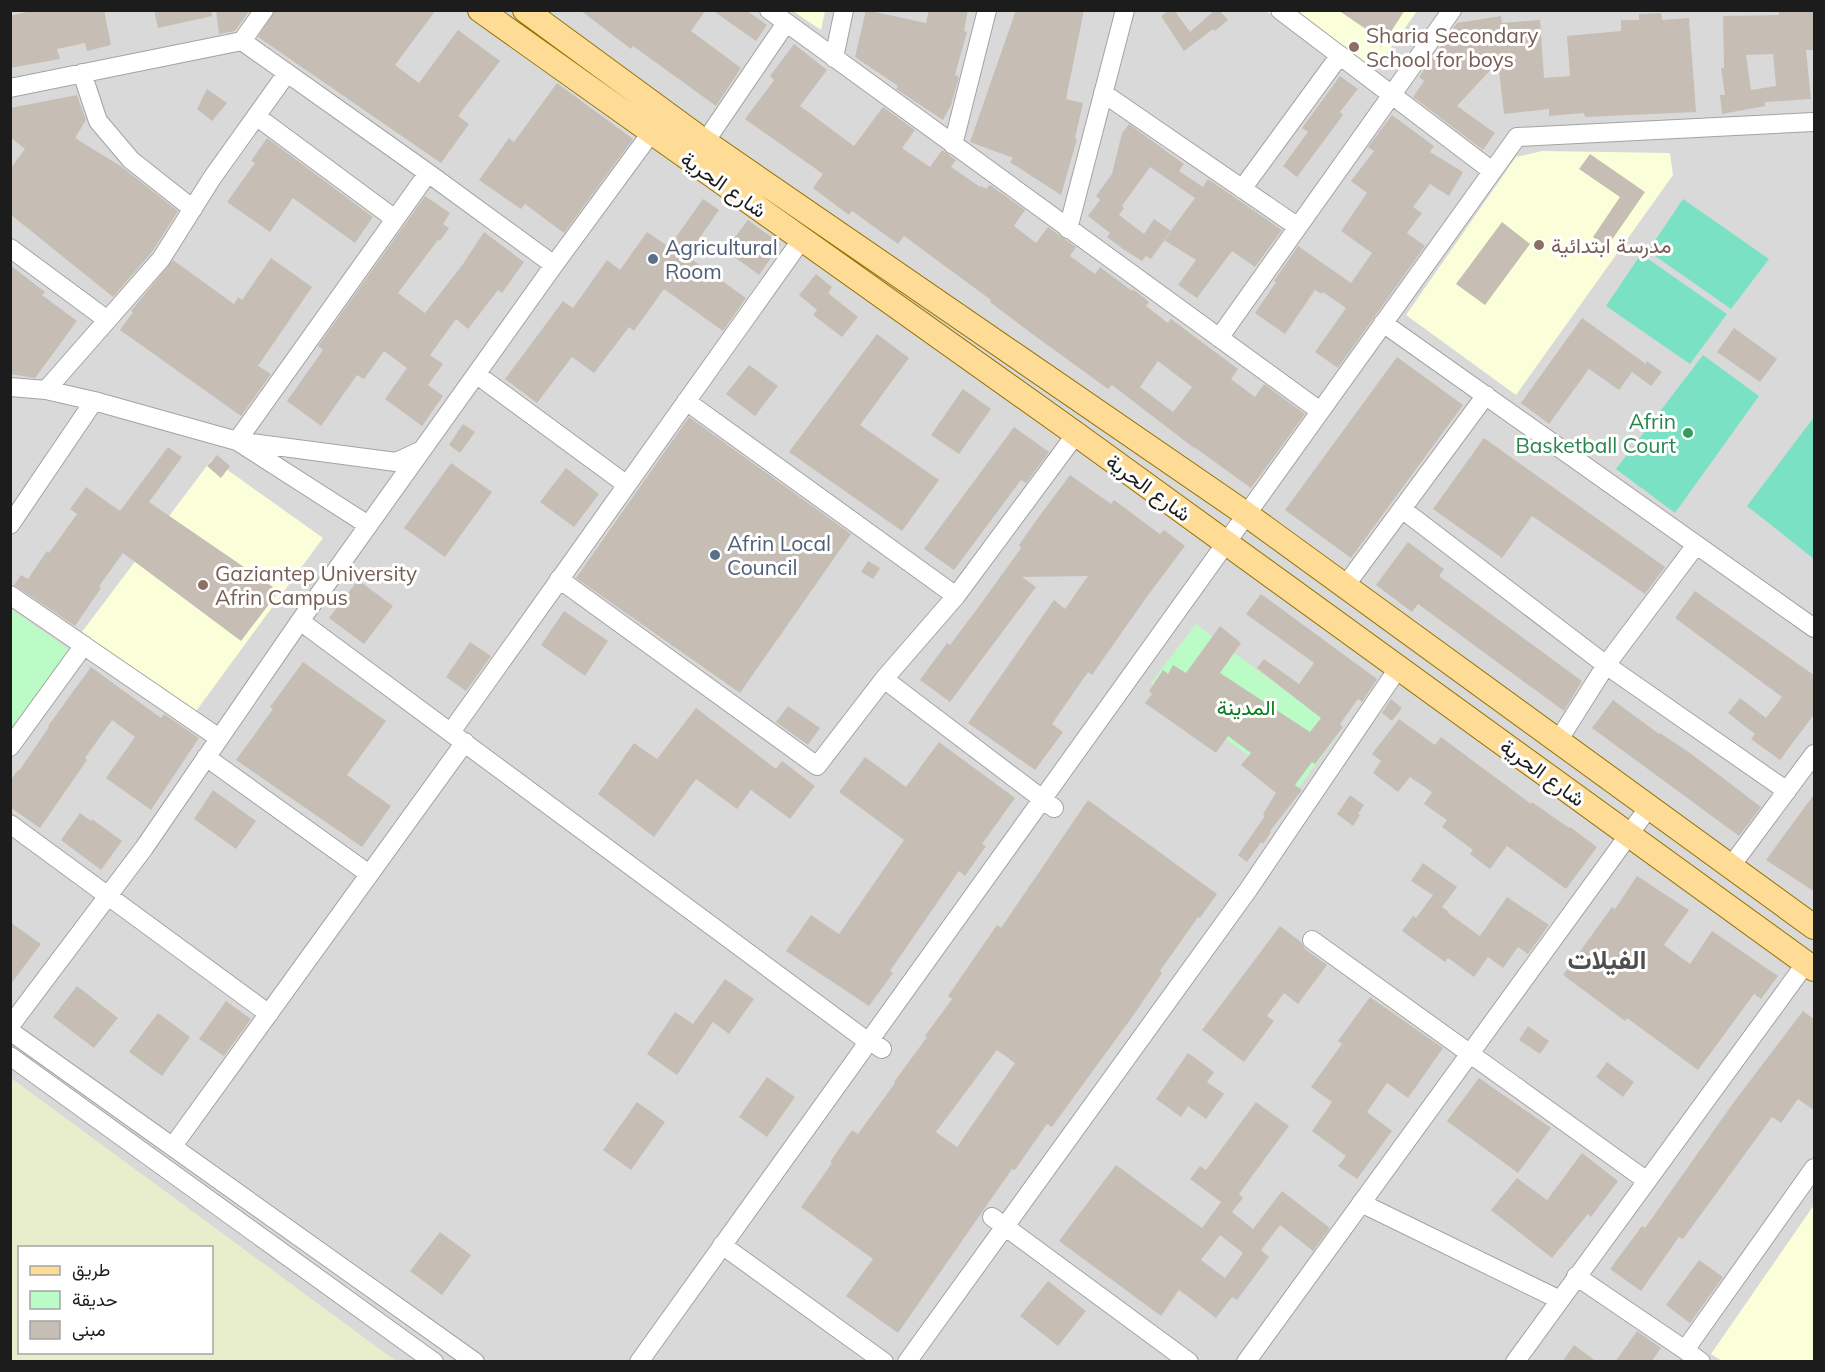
<svg xmlns="http://www.w3.org/2000/svg" width="1825" height="1372" viewBox="0 0 1825 1372" font-family="Mulish,Vazirmatn,sans-serif">
  <style>
    .residential { fill: #dad9d9 }
    .education { fill: #fbffd9 }
    .farmland { fill: #e8eecb; fill-rule: evenodd }
    .park { fill: #bbfbc6 }
    .pitch { fill: #7be1c4 }
    .building { fill: #c6beb4; fill-rule: evenodd }
    .lines { fill: none; stroke-linecap: round; stroke-linejoin: round }
    .minor-casing { stroke: #a3a3a3; stroke-width: 20 }
    .major-casing { stroke: #947200; stroke-width: 26 }
    .minor { stroke: #fff; stroke-width: 18 }
    .major { stroke: #ffdc95; stroke-width: 24 }
    .education-dot { fill: #8d6e63; stroke: #fff; stroke-width: 2 }
    .service-dot { fill: #5c6f8a; stroke: #fff; stroke-width: 2 }
    .leisure-dot { fill: #2e9e5b; stroke: #fff; stroke-width: 2 }
    .labels { text-anchor: middle; dominant-baseline: central; stroke-width: 6; stroke-linejoin: round; paint-order: stroke }
    .education-label { font-size: 21px; fill: #785e54; stroke: #fff; text-anchor: start }
    .street-label { font-size: 21px; fill: #1c1c1c; stroke: #fff }
    .service-label { font-size: 21px; fill: #4e5e75; stroke: #fff; text-anchor: start }
    .leisure-label { font-size: 21px; fill: #27864d; stroke: #fff; text-anchor: end }
    .park-label { font-size: 21px; fill: #067e1c; stroke: #fff }
    .district-label { font-size: 27px; font-weight: bold; fill: #4f4f4f; stroke: #fff }
  </style>
  <rect width="100%" height="100%" fill="#eeebe1"/>
  <path class="residential" d="M 10,11 L 1814,11 L 1814,1361 L 387,1361 L 11,1079 Z"/>
  <path class="education" d="M 793,11 L 825,11 L 821,30 Z
    M 1266,11 L 1417,11 L 1366,83 Z
    M 1542,151 L 1670,153 L 1673,175 L 1516,395 L 1406,315 L 1516,157 Z
    M 212,459 L 323,538 L 191,718 L 82,632 Z
    M 1814,1205 L 1814,1361 L 1722,1361 L 1711,1354 Z"/>
  <path class="farmland" d="M 11,1078 L 396,1361 L 11,1361 ZM 20,1248 L 212,1248 L 212,1352 L 20,1352 Z"/>
  <path class="park" d="M 11,609 L 71,651 L 11,739 Z
    M 1196,624 L 1340,732 L 1296,791 L 1151,683 Z"/>
  <path class="pitch" d="M 1683,199 L 1769,259 L 1731,309 L 1648,251 Z
    M 1641,254 L 1727,314 L 1690,364 L 1606,306 Z
    M 1703,355 L 1759,396 L 1675,513 L 1616,469 Z
    M 1814,417 L 1814,559 L 1747,506 Z"/>
  <path class="building" d="M 35,10 L 104,10 L 111,45 L 87,51 L 85,43 L 57,49 L 60,59 L 10,68 L 10,16 Z
    M 154,10 L 211,10 L 212,16 L 158,28 Z
    M 216,10 L 250,10 L 235,31 L 219,34 Z
    M 275,10 L 436,10 L 395,65 L 419,83 L 458,30 L 500,61 L 458,116 L 469,124 L 441,163 L 258,37 Z
    M 580,10 L 706,10 L 691,31 L 741,68 L 716,106 L 633,46 L 631,49 Z
    M 712,10 L 746,10 L 767,25 L 756,41 Z
    M 866,10 L 926,23 L 929,10 L 968,10 L 964,31 L 967,32 L 955,75 L 959,77 L 951,105 L 943,120 L 896,89 L 898,86 L 855,57 Z
    M 1016,10 L 1084,10 L 1066,99 L 1083,103 L 1075,138 L 1077,139 L 1061,195 L 1010,162 L 1013,158 L 970,142 Z
    M 1169,10 L 1174,10 L 1190,32 L 1215,10 L 1219,10 L 1228,20 L 1215,31 L 1213,29 L 1184,51 L 1161,16 Z
    M 1338,10 L 1405,10 L 1381,47 L 1370,39 L 1373,34 Z
    M 1779,12 L 1815,12 L 1815,50 L 1806,50 L 1811,99 L 1765,102 L 1765,106 L 1722,114 L 1720,95 L 1725,95 L 1721,68 L 1724,68 L 1723,16 L 1779,15 ZM 1773,54 L 1776,86 L 1751,90 L 1746,55 Z
    M 1661,13 L 1662,20 L 1689,18 L 1696,112 L 1585,117 L 1584,113 L 1549,116 L 1549,109 L 1504,114 L 1498,62 L 1457,106 L 1495,133 L 1483,150 L 1413,97 L 1424,81 L 1419,77 L 1457,23 L 1501,16 L 1502,23 L 1540,20 L 1544,78 L 1570,76 L 1567,36 L 1621,31 L 1621,20 L 1639,20 L 1639,14 Z
    M 794,44 L 827,70 L 800,106 L 854,146 L 883,107 L 915,130 L 902,148 L 930,167 L 942,150 L 956,160 L 951,167 L 980,187 L 981,186 L 986,189 L 990,185 L 1025,210 L 1014,226 L 1036,243 L 1048,227 L 1076,247 L 1070,256 L 1095,274 L 1100,267 L 1132,291 L 1133,289 L 1149,302 L 1146,306 L 1168,323 L 1171,319 L 1238,369 L 1231,379 L 1255,397 L 1264,384 L 1305,414 L 1251,488 L 1194,447 L 1194,448 L 1112,385 L 1108,389 L 1031,333 L 990,302 L 991,300 L 904,236 L 898,244 L 852,211 L 849,215 L 813,188 L 823,174 L 745,119 L 774,80 L 770,76 ZM 1158,361 L 1192,387 L 1173,412 L 1140,387 Z
    M 1340,76 L 1358,89 L 1340,112 L 1343,115 L 1297,177 L 1283,166 L 1308,132 L 1302,128 Z
    M 557,83 L 633,139 L 564,233 L 525,204 L 521,209 L 479,180 L 509,138 L 514,142 Z
    M 207,89 L 227,103 L 212,121 L 197,109 Z
    M 77,95 L 86,120 L 75,138 L 122,167 L 178,211 L 152,252 L 113,297 L 10,214 L 10,169 L 25,149 L 10,137 L 10,108 Z
    M 1392,115 L 1434,146 L 1430,152 L 1463,172 L 1449,196 L 1430,184 L 1413,207 L 1422,213 L 1407,233 L 1425,246 L 1338,368 L 1315,352 L 1346,308 L 1323,292 L 1322,294 L 1315,290 L 1285,334 L 1255,313 L 1276,282 L 1274,281 L 1298,246 L 1351,283 L 1372,253 L 1341,231 L 1367,193 L 1351,181 L 1374,151 L 1368,147 Z
    M 1129,124 L 1184,164 L 1179,171 L 1203,187 L 1208,179 L 1282,230 L 1255,267 L 1232,251 L 1197,298 L 1178,285 L 1196,260 L 1164,240 L 1195,198 L 1150,167 L 1122,206 L 1124,208 L 1119,215 L 1144,234 L 1154,219 L 1171,231 L 1151,259 L 1146,256 L 1142,261 L 1123,249 L 1107,237 L 1110,233 L 1088,216 L 1100,200 L 1096,196 L 1112,174 L 1122,133 Z
    M 267,138 L 373,217 L 355,243 L 293,198 L 270,232 L 227,202 L 255,163 L 251,161 Z
    M 1590,154 L 1645,192 L 1607,247 L 1593,237 L 1620,197 L 1579,169 Z
    M 425,196 L 450,213 L 443,224 L 449,228 L 440,241 L 438,240 L 398,293 L 425,313 L 463,264 L 484,232 L 524,262 L 502,293 L 498,290 L 468,329 L 456,319 L 430,355 L 443,364 L 428,385 L 443,396 L 422,426 L 385,399 L 407,368 L 384,351 L 364,379 L 357,375 L 321,426 L 287,401 L 323,350 L 318,346 Z
    M 703,199 L 719,210 L 687,256 L 746,298 L 723,331 L 664,289 L 634,331 L 629,327 L 594,373 L 572,357 L 537,403 L 505,379 L 563,301 L 573,308 L 607,260 L 620,270 L 647,232 L 669,247 Z
    M 748,220 L 781,244 L 759,275 L 725,250 Z
    M 1502,222 L 1530,244 L 1485,305 L 1456,284 Z
    M 271,258 L 312,287 L 258,366 L 271,374 L 241,416 L 120,330 L 133,312 L 131,311 L 173,260 L 234,304 L 238,297 L 242,300 Z
    M 10,265 L 45,292 L 42,295 L 77,321 L 35,378 L 10,374 Z
    M 816,274 L 832,287 L 828,293 L 858,317 L 842,337 L 813,315 L 817,310 L 799,295 Z
    M 1582,318 L 1646,364 L 1647,361 L 1662,372 L 1651,386 L 1632,372 L 1619,390 L 1589,369 L 1549,424 L 1521,403 Z
    M 1734,328 L 1777,359 L 1760,382 L 1717,352 Z
    M 877,334 L 909,358 L 860,425 L 939,480 L 902,531 L 789,452 Z
    M 1397,357 L 1463,405 L 1351,558 L 1285,510 Z
    M 749,365 L 778,386 L 755,416 L 726,394 Z
    M 963,389 L 991,409 L 959,454 L 931,435 Z
    M 689,417 L 851,534 L 740,693 L 576,578 Z
    M 463,424 L 475,432 L 460,453 L 449,445 Z
    M 1014,427 L 1049,452 L 1026,483 L 1021,480 L 954,570 L 924,549 Z
    M 1484,438 L 1665,567 L 1645,594 L 1532,516 L 1502,558 L 1433,509 Z
    M 168,447 L 182,457 L 149,502 L 279,591 L 241,641 L 123,553 L 99,586 L 101,588 L 75,626 L 14,585 L 21,575 L 28,579 L 47,551 L 49,553 L 77,514 L 70,509 L 86,487 L 120,511 Z
    M 217,455 L 230,466 L 221,478 L 207,466 Z
    M 451,463 L 492,492 L 445,557 L 404,528 Z
    M 566,468 L 599,494 L 574,527 L 540,502 Z
    M 1070,475 L 1111,504 L 1114,500 L 1160,534 L 1164,530 L 1185,546 L 1146,598 L 1092,675 L 1088,672 L 1052,724 L 1063,732 L 1035,770 L 968,723 L 1054,600 L 1065,609 L 1088,576 L 1022,577 L 1036,587 L 950,702 L 920,680 L 947,643 L 950,645 L 980,605 L 1021,548 L 1019,545 L 1035,522 Z
    M 1408,542 L 1444,569 L 1439,576 L 1582,681 L 1564,711 L 1418,604 L 1412,612 L 1376,585 Z
    M 868,561 L 880,568 L 873,579 L 861,572 Z
    M 358,580 L 393,606 L 364,644 L 329,618 Z
    M 1695,591 L 1815,676 L 1815,713 L 1780,760 L 1751,739 L 1755,734 L 1728,713 L 1740,698 L 1766,718 L 1782,697 L 1675,618 Z
    M 1261,594 L 1377,679 L 1362,702 L 1358,699 L 1340,724 L 1343,727 L 1315,764 L 1312,762 L 1295,785 L 1302,790 L 1270,831 L 1271,832 L 1263,844 L 1261,842 L 1247,862 L 1238,855 L 1265,816 L 1263,814 L 1276,793 L 1241,765 L 1251,753 L 1228,736 L 1216,753 L 1145,703 L 1152,694 L 1149,691 L 1163,670 L 1168,674 L 1173,665 L 1186,673 L 1220,626 L 1241,643 L 1220,673 L 1310,732 L 1321,718 L 1257,668 L 1264,659 L 1299,684 L 1314,663 L 1246,614 Z
    M 564,611 L 608,641 L 585,676 L 541,645 Z
    M 470,642 L 491,656 L 466,691 L 446,677 Z
    M 303,662 L 386,721 L 347,775 L 391,806 L 362,847 L 236,760 L 273,709 L 270,707 Z
    M 91,667 L 161,718 L 164,714 L 199,738 L 151,810 L 106,778 L 135,737 L 112,720 L 85,758 L 87,760 L 40,828 L 10,807 L 10,781 L 18,770 L 19,771 L 49,727 L 48,726 Z
    M 1391,699 L 1402,708 L 1392,721 L 1382,713 Z
    M 1613,700 L 1659,734 L 1660,733 L 1690,753 L 1761,807 L 1739,836 L 1592,728 Z
    M 788,706 L 820,728 L 808,745 L 776,722 Z
    M 696,708 L 776,769 L 782,761 L 815,786 L 790,819 L 751,790 L 737,809 L 696,779 L 654,837 L 598,794 L 634,743 L 657,759 Z
    M 1399,719 L 1435,745 L 1441,737 L 1531,804 L 1532,802 L 1569,828 L 1570,827 L 1597,847 L 1566,889 L 1507,846 L 1490,869 L 1470,854 L 1473,850 L 1442,827 L 1447,820 L 1424,804 L 1432,792 L 1410,777 L 1398,792 L 1373,773 L 1381,761 L 1372,754 Z
    M 939,742 L 1015,798 L 982,844 L 986,846 L 965,876 L 959,871 L 890,971 L 893,973 L 869,1006 L 786,951 L 811,915 L 839,934 L 904,840 L 839,792 L 865,757 L 906,787 Z
    M 213,790 L 256,821 L 236,849 L 194,819 Z
    M 1815,793 L 1815,892 L 1766,860 Z
    M 1350,795 L 1364,805 L 1358,814 L 1360,815 L 1353,826 L 1337,814 Z
    M 1088,800 L 1217,894 L 1200,918 L 1198,917 L 1160,971 L 1162,973 L 1135,1013 L 1073,1098 L 1052,1127 L 1047,1124 L 1015,1170 L 1012,1169 L 898,1333 L 846,1296 L 873,1259 L 801,1207 L 832,1163 L 830,1162 L 852,1130 L 858,1134 L 895,1083 L 894,1082 L 927,1037 L 925,1036 L 952,999 L 948,996 L 997,925 L 1001,928 ZM 997,1050 L 1015,1063 L 957,1147 L 936,1132 Z
    M 80,813 L 91,821 L 92,819 L 122,841 L 101,870 L 61,840 Z
    M 1423,863 L 1457,887 L 1442,907 L 1449,912 L 1448,913 L 1480,936 L 1507,897 L 1549,925 L 1528,954 L 1518,947 L 1503,968 L 1488,957 L 1474,977 L 1448,958 L 1445,962 L 1402,931 L 1413,916 L 1416,918 L 1433,895 L 1411,881 Z
    M 1637,876 L 1689,910 L 1664,945 L 1690,964 L 1712,931 L 1778,976 L 1761,999 L 1754,994 L 1698,1070 L 1627,1018 L 1625,1021 L 1563,975 L 1612,907 L 1615,909 Z
    M 10,922 L 41,944 L 10,985 Z
    M 1280,926 L 1301,942 L 1305,949 L 1327,965 L 1298,1004 L 1284,993 L 1267,1016 L 1274,1021 L 1244,1062 L 1202,1030 Z
    M 725,979 L 754,999 L 729,1034 L 713,1022 L 677,1075 L 647,1054 L 675,1012 L 693,1024 Z
    M 77,986 L 118,1018 L 94,1048 L 53,1017 Z
    M 1370,997 L 1443,1048 L 1408,1098 L 1387,1083 L 1367,1112 L 1392,1131 L 1357,1179 L 1338,1166 L 1346,1156 L 1312,1131 L 1332,1102 L 1311,1087 L 1342,1044 L 1338,1041 Z
    M 226,1001 L 251,1019 L 224,1056 L 199,1039 Z
    M 1803,1011 L 1815,1020 L 1815,1111 L 1798,1099 L 1781,1123 L 1772,1117 L 1683,1239 L 1679,1237 L 1641,1291 L 1610,1269 L 1642,1226 L 1645,1228 L 1731,1106 Z
    M 158,1013 L 190,1037 L 162,1076 L 129,1052 Z
    M 1528,1026 L 1549,1041 L 1540,1054 L 1519,1040 Z
    M 1188,1053 L 1214,1072 L 1207,1082 L 1224,1094 L 1206,1119 L 1188,1106 L 1181,1117 L 1156,1099 Z
    M 1607,1062 L 1634,1082 L 1623,1097 L 1596,1077 Z
    M 767,1077 L 795,1097 L 767,1137 L 739,1117 Z
    M 1479,1078 L 1551,1128 L 1518,1173 L 1447,1121 Z
    M 637,1102 L 665,1122 L 631,1170 L 603,1150 Z
    M 1256,1102 L 1289,1126 L 1239,1194 L 1243,1198 L 1232,1212 L 1253,1229 L 1282,1191 L 1330,1228 L 1313,1251 L 1280,1225 L 1261,1250 L 1269,1257 L 1237,1300 L 1232,1297 L 1216,1318 L 1179,1290 L 1161,1316 L 1059,1241 L 1116,1165 L 1202,1228 L 1221,1202 L 1190,1179 L 1200,1166 L 1206,1170 ZM 1220,1235 L 1243,1253 L 1225,1278 L 1201,1260 Z
    M 1582,1153 L 1618,1181 L 1591,1217 L 1588,1214 L 1552,1258 L 1491,1210 L 1517,1178 L 1547,1200 Z
    M 440,1232 L 471,1255 L 442,1295 L 410,1271 Z
    M 1699,1260 L 1723,1277 L 1690,1323 L 1666,1305 Z
    M 1048,1281 L 1086,1311 L 1058,1346 L 1020,1316 Z
    M 1637,1331 L 1661,1348 L 1651,1362 L 1615,1362 Z
    M 1574,1345 L 1597,1362 L 1562,1362 Z"/>
  <g class="lines">
    <defs>
      <path id="minor" d="M 769,10 L 1320,411
        M 1280,10 L 1492,171
        M 242,41 L 264,10
        M 834,58 L 844,10
        M 82,73 L 98,121 L 131,160 L 193,209
        M 10,88 L 242,41 L 428,173 L 554,265
        M 1103,93 L 1298,227
        M 256,116 L 395,219
        M 705,142 L 786,23
        M 953,145 L 987,10
        M 1242,189 L 1340,55
        M 1068,229 L 1125,10
        M 10,248 L 106,319
        M 1383,323 L 1814,628
        M 1219,338 L 1452,10
        M 476,374 L 627,485
        M 10,387 L 46,390 L 94,401 L 237,441 L 396,462 L 420,451
        M 46,390 L 161,259 L 212,178 L 287,73
        M 686,401 L 956,596
        M 1402,509 L 1606,665 L 1787,791
        M 10,525 L 94,401
        M 368,525 L 237,441 L 428,173
        M 559,579 L 817,766 L 884,679 L 956,596 L 1076,434
        M 1345,586 L 1486,395
        M 10,595 L 219,738
        M 300,621 L 863,1038 L 869,1040 L 882,1049
        M 884,679 L 1054,808
        M 451,732 L 802,239
        M 1558,741 L 1606,665 L 1696,545
        M 10,747 L 84,645
        M 206,757 L 369,874
        M 10,824 L 269,1014
        M 1731,866 L 1814,754
        M 1312,940 L 1647,1181
        M 10,1026 L 144,848 L 300,621 L 554,265 L 651,133
        M 10,1031 L 475,1362
        M 10,1056 L 434,1362
        M 173,1146 L 465,742
        M 1361,1203 L 1560,1300
        M 992,1217 L 1189,1362
        M 722,1245 L 884,1362
        M 1576,1276 L 1685,1350
        M 639,1362 L 1517,137 L 1814,122
        M 907,1362 L 1248,890 L 1399,667
        M 1246,1362 L 1649,807
        M 1515,1362 L 1806,963
        M 1701,1362 L 1685,1350 L 1814,1168"/>
      <path id="major" d="M 480,10 L 1076,434 L 1814,969
        M 525,10 L 705,142 L 1246,514 L 1814,927"/>
    </defs>
    <use href="#minor" class="minor-casing"/>
    <use href="#major" class="major-casing"/>
    <use href="#minor" class="minor"/>
    <use href="#major" class="major"/>
  </g>
  <g class="education-dot">
    <circle cx="1354" cy="47" r="6"/>
    <circle cx="1539" cy="245" r="6"/>
    <circle cx="203" cy="585" r="6"/>
  </g>
  <g class="service-dot">
    <circle cx="653" cy="259" r="6"/>
    <circle cx="715" cy="555" r="6"/>
  </g>
  <circle class="leisure-dot" cx="1688" cy="433" r="6"/>
  <g class="labels">
    <g class="education-label">
      <text x="1366" y="35">Sharia Secondary<tspan x="1366" dy="24">School for boys</tspan></text>
      <text x="1551" y="245">مدرسة ابتدائية</text>
      <text x="215" y="573">Gaziantep University<tspan x="215" dy="24">Afrin Campus</tspan></text>
    </g>
    <g class="street-label">
      <text transform="translate(724 184) rotate(35)">شارع الحرية</text>
      <text transform="translate(1149 487) rotate(36)">شارع الحرية</text>
      <text transform="translate(1543 772) rotate(36)">شارع الحرية</text>
    </g>
    <g class="service-label">
      <text x="665" y="247">Agricultural<tspan x="665" dy="24">Room</tspan></text>
      <text x="727" y="543">Afrin Local<tspan x="727" dy="24">Council</tspan></text>
    </g>
    <g class="leisure-label">
      <text x="1676" y="421">Afrin<tspan x="1676" dy="24">Basketball Court</tspan></text>
    </g>
    <g class="park-label">
      <text x="1246" y="707">المدينة</text>
    </g>
    <g class="district-label">
      <text x="1607" y="959">الفيلات</text>
    </g>
  </g>
  <rect width="1825" height="1372" fill="none" stroke="#1c1c1c" stroke-width="24"/>
  <rect x="18" y="1246" width="195" height="108" fill="#ffffff" stroke="#a4a4a4" stroke-width="1.5"/>
  <rect x="30" y="1266" width="30" height="9" fill="#ffdc95" stroke="#a4a4a4" stroke-width="1.5"/>
  <text x="72" y="1276" font-size="18" fill="#1c1c1c">طريق</text>
  <rect x="30" y="1291" width="30" height="18" fill="#bbfbc6" stroke="#a4a4a4" stroke-width="1.5"/>
  <text x="72" y="1306" font-size="18" fill="#1c1c1c">حديقة</text>
  <rect x="30" y="1321" width="30" height="18" fill="#c6beb4" stroke="#a4a4a4" stroke-width="1.5"/>
  <text x="72" y="1336" font-size="18" fill="#1c1c1c">مبنى</text>
</svg>
